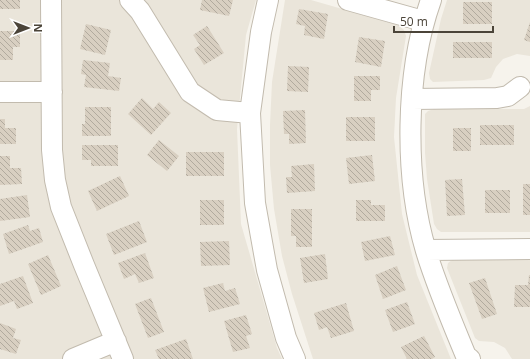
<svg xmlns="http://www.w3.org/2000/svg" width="530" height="359" viewBox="0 0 530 359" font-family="'Open Sans',sans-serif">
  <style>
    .residential { fill: #eae5da }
    .building { fill: url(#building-back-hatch) }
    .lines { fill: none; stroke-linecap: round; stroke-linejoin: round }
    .minor-casing { stroke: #c2bbae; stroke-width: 22 }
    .minor { stroke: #fff; stroke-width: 20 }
  </style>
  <defs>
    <pattern id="building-back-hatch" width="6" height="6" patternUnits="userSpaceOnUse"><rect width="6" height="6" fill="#d8cfc1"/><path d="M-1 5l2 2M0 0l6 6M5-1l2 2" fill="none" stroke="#b1aa9e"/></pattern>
  </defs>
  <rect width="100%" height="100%" fill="#f6f3ec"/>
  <path class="residential" d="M 0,0 L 256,0 L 246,35 L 237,129 L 241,224 L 277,348 L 282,359 L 0,359 Z
    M 285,0 L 311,0 L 398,25 L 404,30 L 406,36 L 396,98 L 394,137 L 402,214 L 417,275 L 451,359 L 313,359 L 292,294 L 282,256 L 274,209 L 270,165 L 270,125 L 272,82 Z
    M 447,0 L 530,0 L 530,56 L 517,54 L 503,59 L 496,67 L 491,78 L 484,80 L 433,82 L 430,79 L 429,73 L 441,19 Z
    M 530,106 L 530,232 L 441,232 L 437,229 L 434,224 L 427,179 L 425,153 L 425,114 L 428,111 L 434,109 L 524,109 Z
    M 452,260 L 530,260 L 530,359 L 512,359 L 505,348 L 494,342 L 479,341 L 475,338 L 447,268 L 448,263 Z"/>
  <path class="building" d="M 0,0 L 20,0 L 20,9 L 0,9 Z
    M 202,0 L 233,0 L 229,16 L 200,10 Z
    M 463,2 L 492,2 L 492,24 L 463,24 Z
    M 299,9 L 328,14 L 324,39 L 304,35 L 305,26 L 296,24 Z
    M 530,22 L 530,42 L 524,40 Z
    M 86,24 L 111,30 L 105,55 L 80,49 Z
    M 207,26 L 224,53 L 204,65 L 194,49 L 200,45 L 193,35 Z
    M 0,31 L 20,31 L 20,47 L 13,47 L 13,60 L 0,60 Z
    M 359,37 L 385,41 L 381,67 L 355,62 Z
    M 453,42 L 492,42 L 492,58 L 453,58 Z
    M 83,60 L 110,63 L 108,76 L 121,78 L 119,91 L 84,87 L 86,75 L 81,74 Z
    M 288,66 L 309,67 L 308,92 L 287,91 Z
    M 354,76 L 380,76 L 380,90 L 371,90 L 371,101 L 354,101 Z
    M 142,98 L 153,109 L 159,102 L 171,113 L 151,135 L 128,114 Z
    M 85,107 L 111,107 L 111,136 L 82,136 L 82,124 L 85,124 Z
    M 305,110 L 306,143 L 289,144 L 289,134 L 284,134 L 283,111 Z
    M 346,117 L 375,117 L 375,141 L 346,141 Z
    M 0,119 L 5,119 L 5,128 L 16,128 L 16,144 L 0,144 Z
    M 480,125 L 514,125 L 514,145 L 480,145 Z
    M 453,128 L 471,128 L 471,151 L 453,151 Z
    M 159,140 L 179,156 L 167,171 L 147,155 Z
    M 82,145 L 118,145 L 118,166 L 91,166 L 91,160 L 82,160 Z
    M 186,152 L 224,152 L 224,176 L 186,176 Z
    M 372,155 L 375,181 L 349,184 L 346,158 Z
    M 0,156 L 10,156 L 10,168 L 21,168 L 22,184 L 0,185 Z
    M 314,164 L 315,191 L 287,193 L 286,177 L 292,177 L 291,166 Z
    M 120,176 L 129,196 L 97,211 L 88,191 Z
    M 462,179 L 465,215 L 447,216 L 445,180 Z
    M 523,184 L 530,184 L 530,215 L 523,215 Z
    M 485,190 L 510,190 L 510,213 L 485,213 Z
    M 27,195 L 30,217 L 0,221 L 0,199 Z
    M 200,200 L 224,200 L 224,225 L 200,225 Z
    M 356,200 L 371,200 L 371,205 L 385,205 L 385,221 L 356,221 Z
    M 291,209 L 312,209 L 312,247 L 296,247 L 296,236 L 291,236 Z
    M 139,221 L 147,242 L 114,255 L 106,234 Z
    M 28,225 L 30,231 L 39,228 L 43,242 L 9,254 L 3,234 Z
    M 390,236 L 395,255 L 365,261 L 361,242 Z
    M 229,241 L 230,265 L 201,266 L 200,242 Z
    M 145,253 L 154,278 L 139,283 L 135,274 L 124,279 L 118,263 Z
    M 325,254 L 328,279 L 304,283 L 300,258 Z
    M 48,255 L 61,286 L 41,295 L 28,264 Z
    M 397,266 L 406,290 L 383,299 L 375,275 Z
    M 529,275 L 530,275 L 530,307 L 514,307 L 515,285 L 528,285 Z
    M 23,276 L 33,303 L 17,309 L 14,301 L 0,306 L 0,284 Z
    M 485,278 L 497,314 L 482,319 L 469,283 Z
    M 223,283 L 225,291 L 235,288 L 240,304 L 209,312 L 203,288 Z
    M 151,298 L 164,332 L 148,338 L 135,304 Z
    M 407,302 L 415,324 L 393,332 L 385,310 Z
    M 346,303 L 354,331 L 331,338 L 327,327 L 319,330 L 314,313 Z
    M 246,315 L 252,334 L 246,336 L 250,348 L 233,352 L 224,321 Z
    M 0,323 L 16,329 L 13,338 L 21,340 L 16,354 L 0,349 Z
    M 424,336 L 435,357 L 432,359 L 407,359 L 401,347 Z
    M 186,339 L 193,359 L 159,359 L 155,350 Z"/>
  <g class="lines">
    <defs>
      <path id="minor" d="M 51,0 L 52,150 L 55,180 L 61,207 L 84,265 L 123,359
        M 130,0 L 140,11 L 190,92 L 217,110 L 250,113
        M 268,0 L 261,32 L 250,113 L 255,203 L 267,270 L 286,338 L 295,359
        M 348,0 L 423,21
        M 431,0 C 405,73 404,177 426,251 C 437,287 452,322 466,356 L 470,359
        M 0,92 L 52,92
        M 412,99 L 497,98 L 508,96 L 520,87
        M 426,250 L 530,249
        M 73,359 L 116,341"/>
    </defs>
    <use href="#minor" class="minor-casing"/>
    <use href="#minor" class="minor"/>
  </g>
  <g transform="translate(28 28) rotate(90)" stroke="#ffffff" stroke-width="3" paint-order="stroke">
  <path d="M0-3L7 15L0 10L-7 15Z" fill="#4b4439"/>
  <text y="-6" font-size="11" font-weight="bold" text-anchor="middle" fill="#4b4439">N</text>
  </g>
  <path d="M394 26v6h99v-6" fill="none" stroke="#4b4439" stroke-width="2"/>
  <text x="400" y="26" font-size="12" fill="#4b4439" stroke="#ffffff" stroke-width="3" paint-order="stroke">50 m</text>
</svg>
